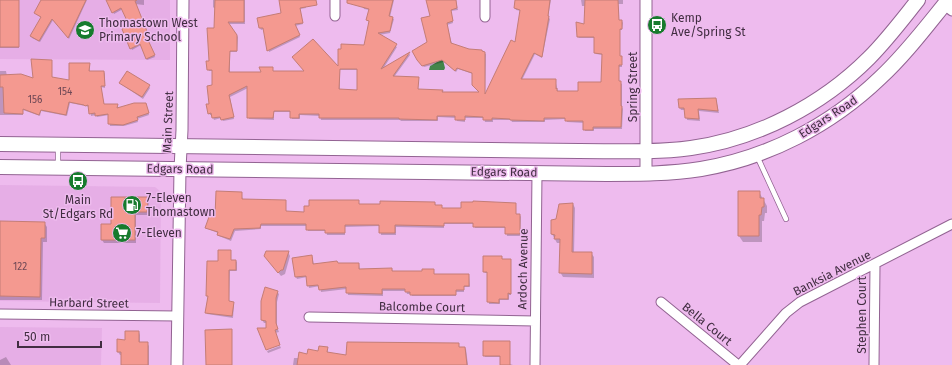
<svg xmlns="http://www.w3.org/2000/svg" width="952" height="365" viewBox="0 0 952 365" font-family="'Fira Sans',sans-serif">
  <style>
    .built { fill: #e6aee6 }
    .water { fill: #44854b }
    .shadow { fill: #0003; fill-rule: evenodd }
    .building { fill: #f49990; stroke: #c47d76; fill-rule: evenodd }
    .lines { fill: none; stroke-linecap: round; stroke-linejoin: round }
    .service-casing { stroke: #926392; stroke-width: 6 }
    .minor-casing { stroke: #926392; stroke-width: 11 }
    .tertiary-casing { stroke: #926392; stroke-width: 13 }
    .primary-casing { stroke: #926392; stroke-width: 16 }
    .service { stroke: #fff; stroke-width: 4.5 }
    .minor { stroke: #fff; stroke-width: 9 }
    .tertiary { stroke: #fff; stroke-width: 11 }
    .primary { stroke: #fff; stroke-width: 14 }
    .labels { text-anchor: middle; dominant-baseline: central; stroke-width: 3; stroke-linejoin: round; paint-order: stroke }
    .number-label { font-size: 10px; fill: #6e4855 }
    .poi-label { font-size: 12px; fill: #412d41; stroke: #ebe; text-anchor: start }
    .street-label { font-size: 12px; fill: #412d41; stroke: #ebe }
  </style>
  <rect width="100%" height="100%" fill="#ebe"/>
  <path class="built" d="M 0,0 L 170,0 L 170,60 L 0,59 Z
    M 0,185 L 155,187 L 161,192 L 160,303 L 0,301 Z
    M 0,327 L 102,328 L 101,365 L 0,365 Z"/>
  <path class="water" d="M 442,59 L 443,60 L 445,68 L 444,70 L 429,70 L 430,66 L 432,65 Z"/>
  <path class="shadow" d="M 0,0 L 19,0 L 19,48 L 0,48 Z
    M 42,0 L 87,0 L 69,39 L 53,20 L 40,42 L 32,38 L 31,36 L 42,18 L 35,13 Z
    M 107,0 L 144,0 L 144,5 L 135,4 L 150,41 L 148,42 L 155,57 L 147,60 L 141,45 L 132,50 L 123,29 L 131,25 L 123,9 L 114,14 Z
    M 213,0 L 245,0 L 245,24 L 228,24 L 238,37 L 237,52 L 230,52 L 230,73 L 263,73 L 272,68 L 273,72 L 306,72 L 339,69 L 365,46 L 370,22 L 367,20 L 370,10 L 364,9 L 363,7 L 365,0 L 394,0 L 390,17 L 394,19 L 390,33 L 379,35 L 397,47 L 383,69 L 410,54 L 410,55 L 394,77 L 418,78 L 418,90 L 443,91 L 444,93 L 480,92 L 473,85 L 473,74 L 458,69 L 456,72 L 444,62 L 424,67 L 419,62 L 428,43 L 431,17 L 427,0 L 456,0 L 458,10 L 451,11 L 453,23 L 447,25 L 452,44 L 469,50 L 484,53 L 486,54 L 485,96 L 515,43 L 521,11 L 516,10 L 515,8 L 516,0 L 551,0 L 548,17 L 550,19 L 542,58 L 535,54 L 522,80 L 555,80 L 558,91 L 579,92 L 602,83 L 603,55 L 596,54 L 595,53 L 595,38 L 579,38 L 578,37 L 585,25 L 586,6 L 582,6 L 581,0 L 623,0 L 623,4 L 618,4 L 619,21 L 622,21 L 623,23 L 622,30 L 620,30 L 620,57 L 622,59 L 622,67 L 619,67 L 619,82 L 622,84 L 622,107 L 623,109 L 622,129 L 594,129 L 594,131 L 585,131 L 584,123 L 567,122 L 566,119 L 545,120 L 545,122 L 512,122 L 511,120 L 493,120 L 493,122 L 485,122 L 484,118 L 465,118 L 465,122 L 457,121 L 456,118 L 438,117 L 438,121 L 401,121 L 400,120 L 321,120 L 320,116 L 300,115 L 300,119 L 292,119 L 291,112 L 274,112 L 274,120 L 249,119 L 248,88 L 230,97 L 234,119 L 223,121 L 221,118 L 214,120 L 212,115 L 210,115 L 209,113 L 213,86 L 213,71 L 209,71 L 208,69 L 210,62 L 208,29 L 215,29 L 216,9 L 214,8 L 213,7 ZM 340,70 L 358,70 L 358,91 L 340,90 Z
    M 280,0 L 304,0 L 306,8 L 300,9 L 303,24 L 295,26 L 300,37 L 269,52 L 264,29 L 261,30 L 260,28 L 282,14 Z
    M 52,62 L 52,78 L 70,81 L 89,64 L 90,72 L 104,72 L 105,74 L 105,88 L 101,87 L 104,105 L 117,105 L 118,109 L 146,106 L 149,115 L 137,119 L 138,122 L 124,126 L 110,126 L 109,115 L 97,117 L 96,115 L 91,116 L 90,107 L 70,103 L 67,116 L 41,111 L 40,116 L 23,110 L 23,115 L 0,115 L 0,71 L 6,71 L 7,76 L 34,79 Z
    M 121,84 L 149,86 L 150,88 L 143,99 Z
    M 716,99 L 719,113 L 699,111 L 700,121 L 687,120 L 686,110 L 681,110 L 680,108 L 679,100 Z
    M 759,192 L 767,206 L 767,213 L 765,213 L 764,221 L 762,221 L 762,242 L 743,242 L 739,236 Z
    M 241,193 L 243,200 L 285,201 L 286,212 L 305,213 L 358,201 L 359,205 L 435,203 L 436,206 L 442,209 L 462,209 L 515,204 L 516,215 L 520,215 L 521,217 L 520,236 L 507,236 L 506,228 L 475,228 L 474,224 L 444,224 L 444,228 L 396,227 L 396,235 L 381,235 L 380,226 L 345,227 L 345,235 L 327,235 L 326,231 L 308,231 L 307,226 L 261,226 L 261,229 L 235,231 L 231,241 L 219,236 L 218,233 L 208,229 L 206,228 L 215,217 Z
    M 147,198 L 149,201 L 148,215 L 136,215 L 136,243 L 104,243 L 102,240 L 112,225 Z
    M 573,204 L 575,208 L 574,253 L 591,253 L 594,257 L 594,278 L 563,277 L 560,272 L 561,243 L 557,243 L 552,234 L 557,220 Z
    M 0,222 L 44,223 L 47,227 L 47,242 L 43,242 L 42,300 L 0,300 Z
    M 230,251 L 231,261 L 236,261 L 237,262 L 237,271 L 230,271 L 229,303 L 233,303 L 234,305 L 233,318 L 207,314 L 206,312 L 208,297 L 207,295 L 219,262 Z
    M 288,252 L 290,256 L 285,274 L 281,276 L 265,256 Z
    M 312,256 L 314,265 L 359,264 L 360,270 L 392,269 L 393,272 L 423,272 L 433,270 L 434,275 L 469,275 L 470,287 L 464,287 L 464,292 L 456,292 L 456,296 L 412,296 L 411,294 L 407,294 L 406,291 L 383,291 L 383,296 L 348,295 L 347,289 L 321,292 L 320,286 L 309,288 L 307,277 L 297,279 L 296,277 Z
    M 501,257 L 502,260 L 510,260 L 511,261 L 511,295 L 509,295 L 509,300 L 500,300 L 500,304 L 489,304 L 488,273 L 485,273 L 484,272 Z
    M 277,292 L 279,294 L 277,302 L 277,327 L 279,332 L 275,333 L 266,329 L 267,323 L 264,323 L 262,320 Z
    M 231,330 L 232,365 L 207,365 Z
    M 139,332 L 140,335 L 140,343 L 147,343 L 149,346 L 149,365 L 122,365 L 122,355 L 120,355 L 118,352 L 118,340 L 126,341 Z
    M 510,342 L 510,364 L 513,365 L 501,365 L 501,357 L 485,357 L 484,355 Z
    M 458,344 L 459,348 L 465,348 L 466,349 L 468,365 L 293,365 L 294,358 L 299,358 L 327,348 L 328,354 L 347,356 Z
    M 280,346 L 281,348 L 268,353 L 267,351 Z
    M 6,357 L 11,365 L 0,365 L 0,360 Z"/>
  <path class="building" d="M 0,0 L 19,0 L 19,47 L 0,47 Z
    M 41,0 L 86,0 L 68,38 L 52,19 L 39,41 L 30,36 L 41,17 L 34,13 Z
    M 106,0 L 137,0 L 135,1 L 150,39 L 148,40 L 155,55 L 146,59 L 140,44 L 130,49 L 122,29 L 129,25 L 121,8 L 112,13 Z
    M 215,0 L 244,0 L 244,22 L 228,22 L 237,35 L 237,51 L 230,51 L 229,72 L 261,72 L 259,67 L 273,67 L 273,71 L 304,71 L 292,57 L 313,39 L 338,66 L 338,49 L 341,49 L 341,44 L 364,45 L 369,21 L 366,20 L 369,9 L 347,3 L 347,0 L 393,0 L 389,16 L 393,17 L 390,31 L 378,33 L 397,44 L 381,69 L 410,52 L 393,76 L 419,77 L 418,89 L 443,90 L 442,92 L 479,92 L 472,85 L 472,73 L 457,68 L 455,71 L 442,60 L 422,66 L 417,60 L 412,51 L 427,42 L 421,18 L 430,16 L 426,0 L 456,0 L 457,8 L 451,10 L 453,21 L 447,23 L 451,43 L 469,49 L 482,50 L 482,51 L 485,52 L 485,94 L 511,40 L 515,42 L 520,10 L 514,8 L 515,0 L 550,0 L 548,16 L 549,16 L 542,57 L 534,53 L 521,79 L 556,79 L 556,89 L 557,88 L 557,91 L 578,91 L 578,82 L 601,82 L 602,54 L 594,53 L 594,37 L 577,37 L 576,22 L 584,24 L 585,0 L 618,0 L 619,20 L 622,20 L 622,29 L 620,29 L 620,56 L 622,56 L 622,65 L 619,65 L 619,81 L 621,81 L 621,106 L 622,106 L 621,127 L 593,127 L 593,130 L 583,130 L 583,121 L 565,121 L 565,118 L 544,118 L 544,121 L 510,120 L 510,119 L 492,118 L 492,120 L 483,120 L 483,117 L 465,116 L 465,120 L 455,120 L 455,116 L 437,116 L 437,120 L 399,119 L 399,118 L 319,118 L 319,114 L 299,114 L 299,118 L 290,118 L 290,111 L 274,111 L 273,118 L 247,118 L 247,86 L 229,95 L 234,117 L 221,120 L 220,117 L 212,118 L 211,113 L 208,114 L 206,104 L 209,104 L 207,86 L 212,85 L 212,70 L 207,70 L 206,61 L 209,61 L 207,28 L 214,28 ZM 340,69 L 357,69 L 357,90 L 339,89 Z
    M 279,0 L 316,0 L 317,5 L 300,8 L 303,23 L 295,24 L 300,35 L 267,51 L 263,28 L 259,28 L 257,18 L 281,13 Z
    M 31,59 L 52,60 L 52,77 L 69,80 L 69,63 L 90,63 L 89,71 L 104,71 L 105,86 L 101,86 L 104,104 L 118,104 L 117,108 L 134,103 L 146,103 L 149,113 L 137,117 L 138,120 L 123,125 L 108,124 L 108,114 L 95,116 L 95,113 L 89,114 L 88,105 L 85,106 L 84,105 L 69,102 L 66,115 L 41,110 L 39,115 L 23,109 L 23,114 L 4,113 L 3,87 L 0,87 L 0,75 L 21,74 L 33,78 Z
    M 127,71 L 150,85 L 142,97 L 119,83 Z
    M 716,98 L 718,111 L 698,109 L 699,119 L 685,118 L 684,108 L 679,108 L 678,99 Z
    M 216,191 L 242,192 L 242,199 L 286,200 L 286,211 L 304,212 L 304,206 L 309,206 L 309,200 L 359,200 L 359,204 L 380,204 L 380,201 L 435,202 L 435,205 L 442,205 L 442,208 L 461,208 L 461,202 L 473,202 L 473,201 L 516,203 L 516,214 L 520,214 L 520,234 L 505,234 L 505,227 L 473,227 L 473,223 L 444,223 L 444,226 L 395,225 L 395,233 L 379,233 L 379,225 L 345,225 L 345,233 L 325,233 L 325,230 L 306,230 L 306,224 L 261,224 L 260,228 L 234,229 L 230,239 L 217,235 L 218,232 L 205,228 L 210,214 L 215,216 Z
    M 738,191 L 760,191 L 760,198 L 764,198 L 764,207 L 762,207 L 761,215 L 759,215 L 759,236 L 738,236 Z
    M 111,197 L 148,197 L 147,212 L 135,212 L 135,240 L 101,240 L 101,224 L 111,224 Z
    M 573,203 L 572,252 L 592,252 L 592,274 L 559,273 L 560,239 L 554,239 L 555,235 L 551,234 L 551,220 L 556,219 L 559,204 Z
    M 0,221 L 45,222 L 45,238 L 41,238 L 40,297 L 0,296 Z
    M 218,250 L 231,250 L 231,260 L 236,260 L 236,270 L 229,270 L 229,301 L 234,302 L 232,316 L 205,313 L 208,296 L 206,296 L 207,261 L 218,261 Z
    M 266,251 L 289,251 L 283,270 L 281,270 L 278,273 L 264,256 Z
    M 312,255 L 313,264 L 337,261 L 338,263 L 359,263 L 359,269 L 392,268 L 392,271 L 422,271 L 422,269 L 434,269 L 434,274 L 469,274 L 469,286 L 464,286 L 464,290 L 456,290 L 456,295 L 410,295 L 410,292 L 405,292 L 405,289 L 382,289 L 382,294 L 346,293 L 346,287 L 319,290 L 318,285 L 307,286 L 306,276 L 295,277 L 292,258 Z
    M 483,256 L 502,256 L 502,259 L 511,259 L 511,294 L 508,293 L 508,299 L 499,299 L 499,303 L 487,302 L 487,272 L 483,272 Z
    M 265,287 L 278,291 L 276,298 L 276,323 L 278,329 L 275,330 L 280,345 L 266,350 L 257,328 L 266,328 L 266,321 L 261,320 L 261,301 Z
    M 232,329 L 232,365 L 206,365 L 205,330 Z
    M 125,331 L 139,331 L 139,342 L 148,342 L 148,365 L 121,365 L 121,352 L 117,352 L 117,339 L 125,340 Z
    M 483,341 L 510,341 L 510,365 L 500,365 L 500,356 L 483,356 Z
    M 347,342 L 459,343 L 459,347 L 465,347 L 467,365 L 297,365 L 299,352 L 307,354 L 308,349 L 318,351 L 319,346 L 328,347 L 327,352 L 346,355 Z"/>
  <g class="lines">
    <defs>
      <path id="service" d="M 757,156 L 786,219
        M 58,165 L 58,147"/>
      <path id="minor" d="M 944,5 L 952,11
        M 335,16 L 335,0
        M 485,17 L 485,0
        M 661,302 L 738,365
        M 0,314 L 177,316
        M 309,317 L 535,321
        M 535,365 L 537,173
        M 740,365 L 786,313 L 800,302 L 952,224
        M 874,365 L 875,265"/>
      <path id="tertiary" d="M 646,174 L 646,0
        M 177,365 L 180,169 L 182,130 L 183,0"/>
      <path id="primary" d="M 0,144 L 579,151 C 616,151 654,153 691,148 C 757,139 822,105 869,58 C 887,40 902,20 918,0
        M 0,167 L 607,174 C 638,174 670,174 701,169 C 768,158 831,125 880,78 C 905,55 926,27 948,0"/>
    </defs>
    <use href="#service" class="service-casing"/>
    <use href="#minor" class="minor-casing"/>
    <use href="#tertiary" class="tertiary-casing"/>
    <use href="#primary" class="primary-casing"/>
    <use href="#service" class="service"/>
    <use href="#minor" class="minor"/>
    <use href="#tertiary" class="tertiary"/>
    <use href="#primary" class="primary"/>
  </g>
  <defs>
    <symbol id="bus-disc" viewBox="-11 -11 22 22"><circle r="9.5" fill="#177b2d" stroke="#ebe"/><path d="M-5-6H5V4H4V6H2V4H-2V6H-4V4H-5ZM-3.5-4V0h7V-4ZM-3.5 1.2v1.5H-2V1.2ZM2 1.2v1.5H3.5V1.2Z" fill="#fff"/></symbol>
    <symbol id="school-disc" viewBox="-11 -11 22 22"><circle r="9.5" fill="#177b2d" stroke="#ebe"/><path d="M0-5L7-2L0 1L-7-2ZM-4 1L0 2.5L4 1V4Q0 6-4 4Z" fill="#fff"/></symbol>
    <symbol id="fuel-disc" viewBox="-11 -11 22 22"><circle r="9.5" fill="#177b2d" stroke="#ebe"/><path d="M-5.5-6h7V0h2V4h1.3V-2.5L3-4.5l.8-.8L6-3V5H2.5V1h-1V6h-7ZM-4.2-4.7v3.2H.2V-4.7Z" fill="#fff"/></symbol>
    <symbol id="supermarket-disc" viewBox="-11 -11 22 22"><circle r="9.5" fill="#177b2d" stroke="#ebe"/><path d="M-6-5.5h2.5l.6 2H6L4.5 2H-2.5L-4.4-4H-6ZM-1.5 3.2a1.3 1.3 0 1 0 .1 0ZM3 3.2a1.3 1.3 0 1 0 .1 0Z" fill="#fff"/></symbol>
  </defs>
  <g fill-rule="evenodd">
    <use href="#bus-disc" x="646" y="14" width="22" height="22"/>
    <use href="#school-disc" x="74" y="19" width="22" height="22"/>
    <use href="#bus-disc" x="67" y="170" width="22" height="22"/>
    <use href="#fuel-disc" x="121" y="194" width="22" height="22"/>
    <use href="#supermarket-disc" x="111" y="222" width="22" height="22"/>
  </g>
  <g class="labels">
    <g class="number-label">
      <text x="65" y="92">154</text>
      <text x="35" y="100">156</text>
      <text x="20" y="267">122</text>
    </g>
    <g class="poi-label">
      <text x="671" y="18">Kemp<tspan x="671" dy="14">Ave/Spring St</tspan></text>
      <text x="99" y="23">Thomastown West<tspan x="99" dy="14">Primary School</tspan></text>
      <text x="146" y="198">7-Eleven<tspan x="146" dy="14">Thomastown</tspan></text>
      <text x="78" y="200" text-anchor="middle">Main<tspan x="78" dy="14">St/Edgars Rd</tspan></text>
      <text x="136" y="233">7-Eleven</text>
    </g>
    <g class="street-label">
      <text transform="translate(633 87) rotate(-90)">Spring Street</text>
      <text transform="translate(828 117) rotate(-33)">Edgars Road</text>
      <text transform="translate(168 122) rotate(-88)">Main Street</text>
      <text transform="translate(180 169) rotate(1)">Edgars Road</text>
      <text transform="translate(504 172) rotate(1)">Edgars Road</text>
      <text transform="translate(523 269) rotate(-89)">Ardoch Avenue</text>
      <text transform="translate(832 273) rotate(-27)">Banksia Avenue</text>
      <text transform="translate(89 303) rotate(1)">Harbard Street</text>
      <text transform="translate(422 307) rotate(1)">Balcombe Court</text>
      <text transform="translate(862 315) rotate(-90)">Stephen Court</text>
      <text transform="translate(707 324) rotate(39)">Bella Court</text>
    </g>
  </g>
  <path d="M18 341v6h83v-6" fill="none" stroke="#412d41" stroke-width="2"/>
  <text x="24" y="341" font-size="12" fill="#412d41" stroke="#eebbee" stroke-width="3" paint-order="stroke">50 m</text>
</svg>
